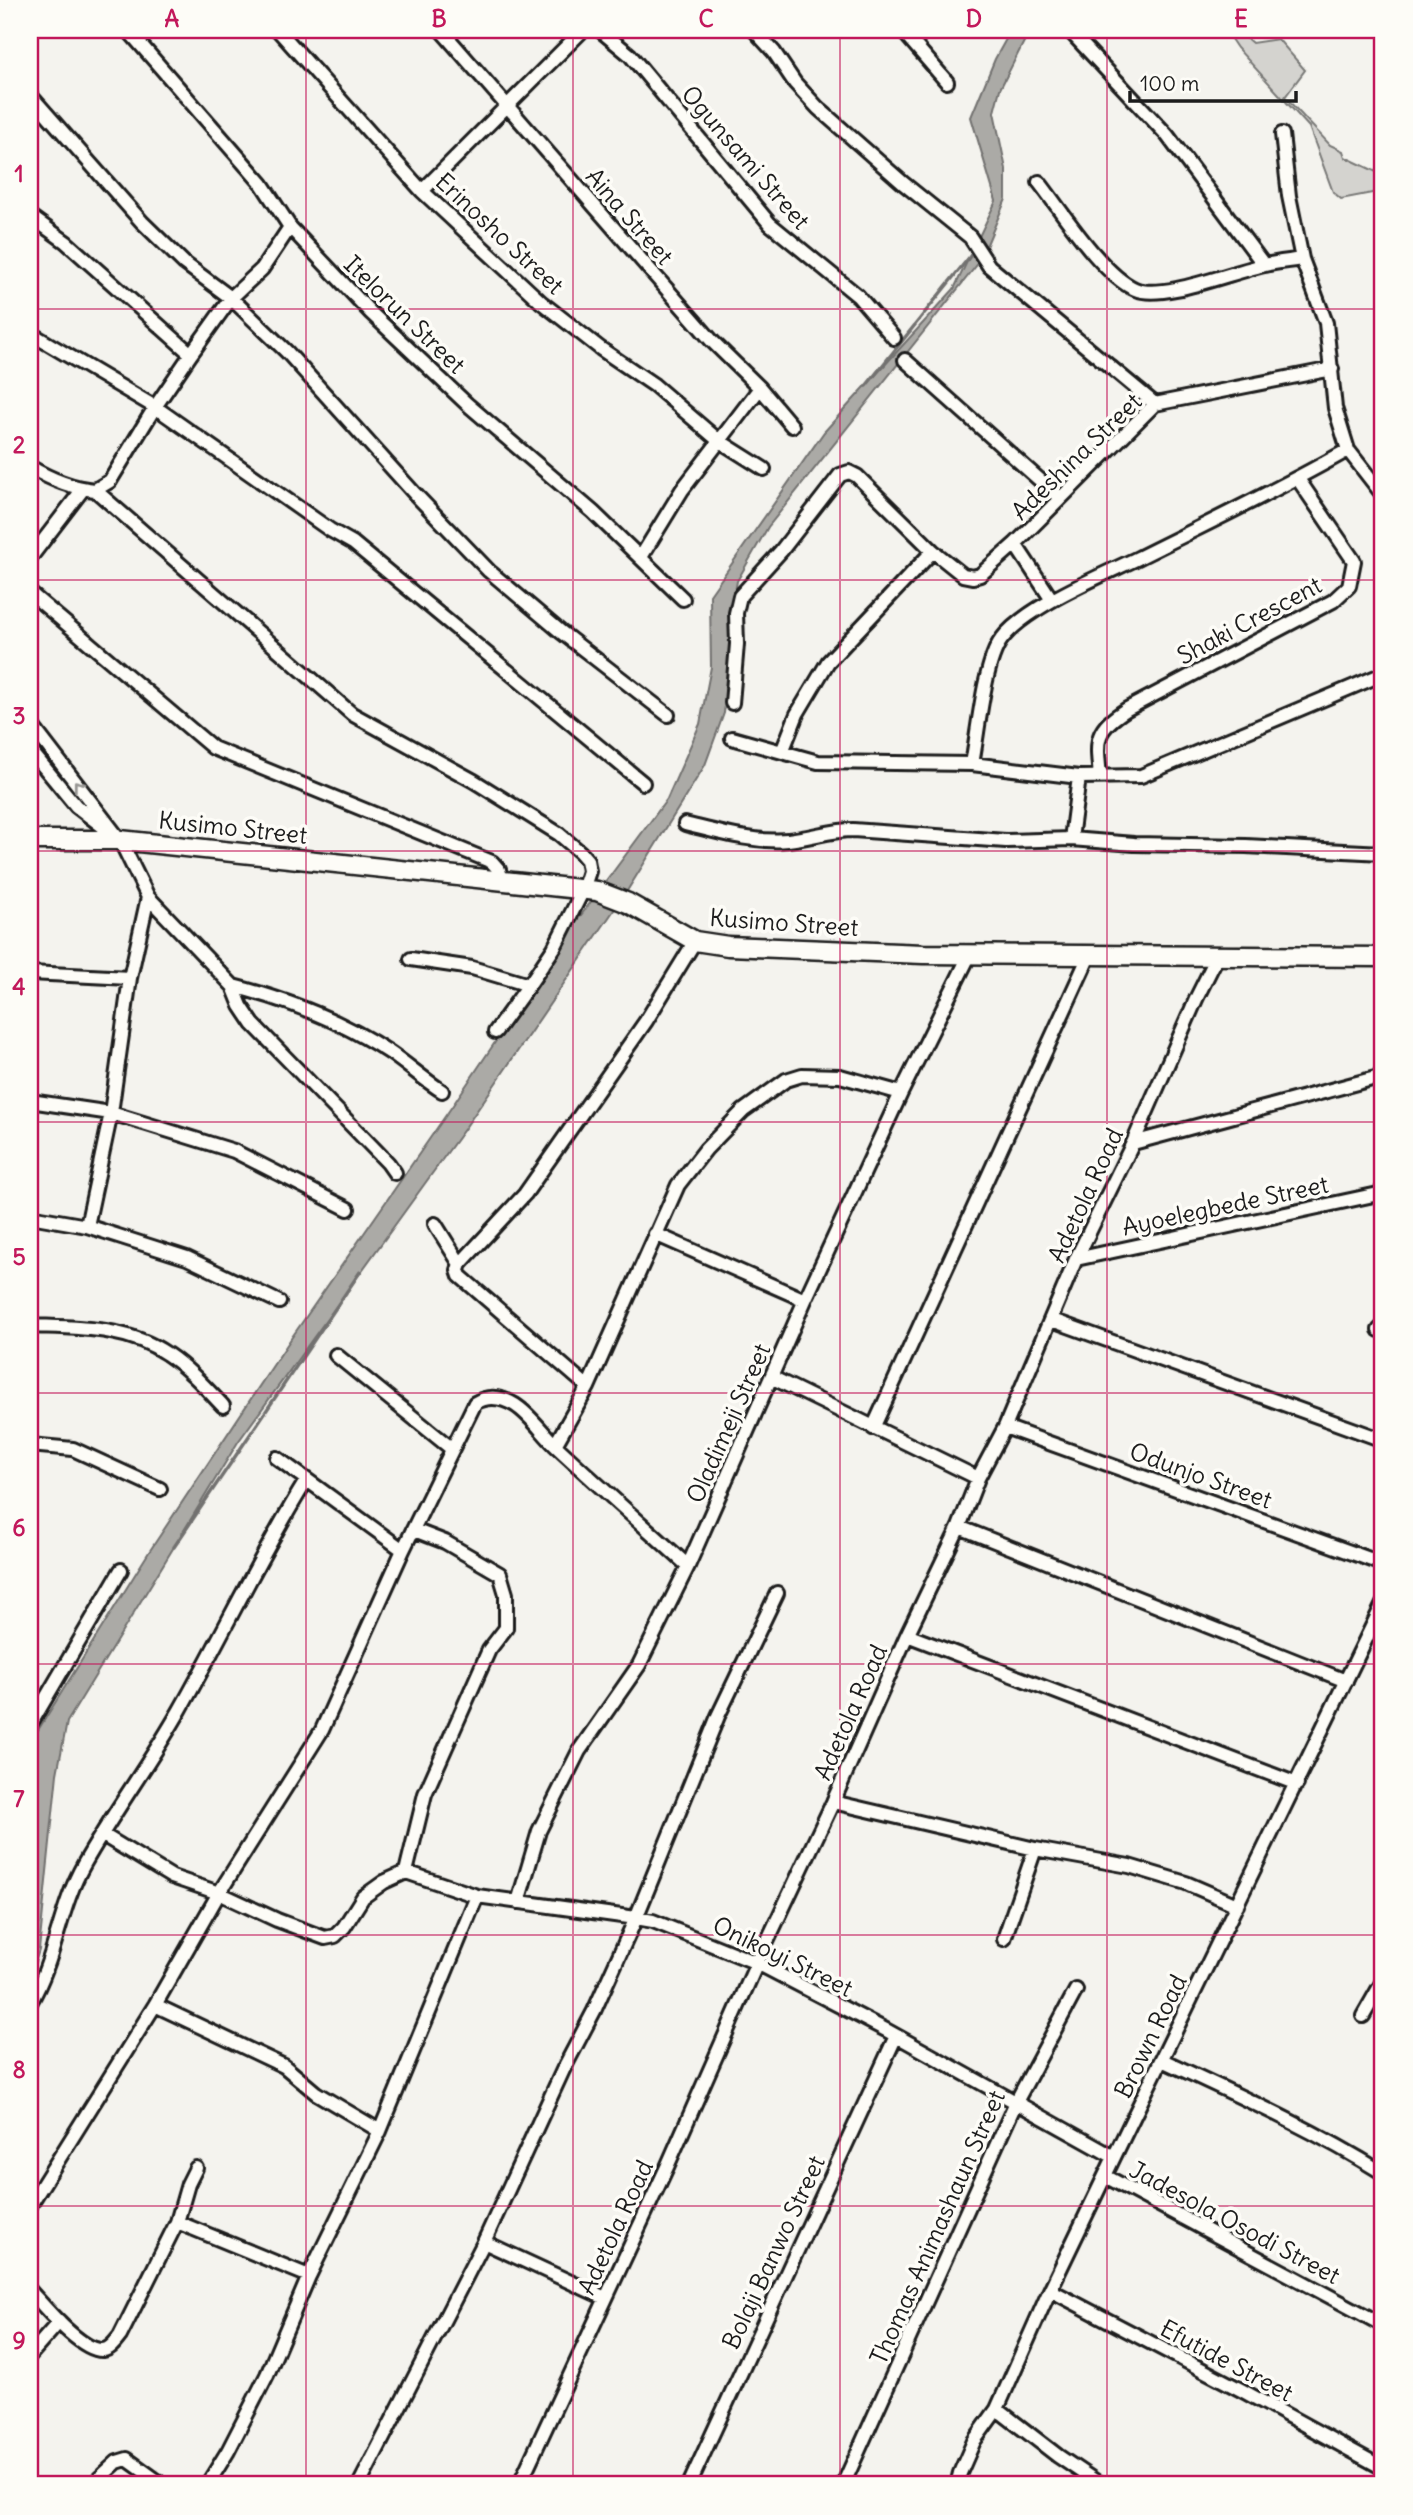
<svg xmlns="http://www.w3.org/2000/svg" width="1413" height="2515" viewBox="0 0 1413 2515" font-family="Delius,sans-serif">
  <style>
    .green { fill: #d4d3cf; stroke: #787876; stroke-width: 2 }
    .water { fill: #abaaa6; stroke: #72716f; stroke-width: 2 }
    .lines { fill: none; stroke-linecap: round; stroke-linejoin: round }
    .stream { stroke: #72716f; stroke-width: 3.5 }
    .street-casing { stroke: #1c1c1c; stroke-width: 18 }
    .secondary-casing { stroke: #1c1c1c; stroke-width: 23 }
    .street { stroke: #fdfcf7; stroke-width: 12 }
    .secondary { stroke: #fdfcf7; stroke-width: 18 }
    .oneway { stroke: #989794 }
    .grid { fill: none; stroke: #c2185b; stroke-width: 2; stroke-opacity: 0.55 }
    .labels { text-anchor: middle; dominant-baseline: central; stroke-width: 7; stroke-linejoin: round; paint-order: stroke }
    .street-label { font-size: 24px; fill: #1c1c1c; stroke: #fdfcf7 }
    .neatline { fill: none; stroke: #c2185b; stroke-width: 2.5 }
    .grid-label { font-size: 23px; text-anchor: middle; font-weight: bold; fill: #c2185b }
  </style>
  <rect width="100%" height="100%" fill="#f4f3ee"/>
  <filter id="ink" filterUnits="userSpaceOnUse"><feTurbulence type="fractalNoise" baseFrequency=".0143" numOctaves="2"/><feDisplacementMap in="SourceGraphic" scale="14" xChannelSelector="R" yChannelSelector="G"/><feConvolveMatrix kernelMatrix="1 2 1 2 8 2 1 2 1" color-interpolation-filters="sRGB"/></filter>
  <g filter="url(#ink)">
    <path class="green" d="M 1225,30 L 1237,30 L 1252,43 L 1278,39 L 1305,70 L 1285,97 L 1330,145 L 1343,151 L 1345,157 L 1383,175 L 1383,191 L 1341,199 L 1333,192 L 1309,127 L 1237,48 Z"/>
    <path class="water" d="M 1011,30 L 1030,30 L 1000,89 L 994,112 L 1006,169 L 1006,199 L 980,261 L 768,527 L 737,581 L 730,620 L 729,665 L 724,713 L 705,765 L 627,891 L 465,1128 L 238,1442 L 67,1722 L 57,1774 L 39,1950 L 30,1978 L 30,1743 L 149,1552 L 292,1337 L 453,1105 L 573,926 L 667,799 L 700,724 L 711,667 L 710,595 L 824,432 L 954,289 L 996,201 L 971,117 L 995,59 Z"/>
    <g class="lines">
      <path class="stream" d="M 866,386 L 971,255
        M 174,1547 L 360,1272"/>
      <defs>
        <path id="street" d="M 128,30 L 262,184 L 290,227 L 371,313 L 467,404 L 593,512 L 683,599
          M 278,30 L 422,191 L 541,302 L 601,349 L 654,385 L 718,440 L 764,469
          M 441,30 L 712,341 L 760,388 L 792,426
          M 600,30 L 630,55 L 770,224 L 858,296 L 894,338
          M 754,30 L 774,52 L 795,83 L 818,108 L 903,183 L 970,237 L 989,266 L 1155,404
          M 902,30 L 947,82
          M 1069,30 L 1167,135 L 1264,265
          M 30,95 L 142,222 L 184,263 L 231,298 L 287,352 L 415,494 L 489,571 L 561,632 L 668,715
          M 1282,134 L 1289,196 L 1302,259 L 1326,323 L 1335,408 L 1348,450 L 1383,495
          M 1039,182 C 1061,210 1103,276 1135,289 C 1163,301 1233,271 1265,265 C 1277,262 1290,261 1302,259
          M 422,191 L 583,30
          M 30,216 L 66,242 L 191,354
          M 30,333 L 155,407 L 330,530 L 353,543 L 643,783
          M 905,360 L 1060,498
          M 30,467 C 50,479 72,488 95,490 L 352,714 L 474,781 L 559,834 L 580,852 L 587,860 L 589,871 L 583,890 L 554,948 L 529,985 L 472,968 L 411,959
          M 95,490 L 110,481 L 155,407 L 191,354 L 231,298 L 262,269 L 290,227
          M 1015,544 L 1052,600
          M 641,557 L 682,490 L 760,388
          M 30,558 L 83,489
          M 30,593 L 213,748 L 492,862 L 499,870 L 502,880
          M 732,703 L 737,644 L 736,613 L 740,596 L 781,551 L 840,475 L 849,472 L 857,476 L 933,551 L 963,575 L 973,577 L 980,575 L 1015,544 L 1155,404 L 1332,369
          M 30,723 L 120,840 L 148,897 L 233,986 L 241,1006 L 253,1024 L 388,1163 L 395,1173
          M 732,738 L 818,762 L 972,764 L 1079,777 L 1141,776 L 1383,674
          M 30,750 L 76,806 L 106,829
          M 782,752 L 797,714 L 828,662 L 933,551
          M 972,764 C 978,733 984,663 1001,640 C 1025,607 1101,576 1138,558 C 1208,523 1280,489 1348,450
          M 1100,776 C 1096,738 1095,730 1127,709 L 1333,601 L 1349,586 L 1354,561 L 1298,479
          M 685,824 C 718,832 754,843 788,840 C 810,838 831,830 853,830 L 1006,841 L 1071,839 L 1134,844 L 1246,846 L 1383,853
          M 1071,839 L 1079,777
          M 30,973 L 130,978
          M 233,986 C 288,1000 340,1020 389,1052 C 407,1064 423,1079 442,1091
          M 495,1032 L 529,985
          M 30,1101 L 111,1113 L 234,1151 L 348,1209
          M 1133,1143 L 1383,1076
          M 30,1216 L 87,1226 L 187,1258 L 279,1302
          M 435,1224 L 460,1264 L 458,1270 L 460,1276 L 588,1387
          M 87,1226 L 111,1113 L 130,978 L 148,897
          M 655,1234 L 805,1300
          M 1076,1259 L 1383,1193
          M 460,1264 L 525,1194 L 646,1021 L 695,941
          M 1052,1320 L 1383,1440
          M 30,1326 C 76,1328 127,1326 167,1354 C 188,1368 206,1388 223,1406
          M 1379,1330 L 1383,1326
          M 336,1355 L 452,1449
          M 771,1377 L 978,1478
          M 1005,1427 L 1383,1564
          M 873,1428 L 1089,956
          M 30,1445 L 73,1449 L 160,1489
          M 555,1445 L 588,1387 L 678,1185 L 706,1149 L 743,1111 L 786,1080 L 802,1075 L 840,1076 L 901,1093
          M 277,1458 L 403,1550
          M 959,1527 L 1346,1681
          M 907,1635 L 1297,1784
          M 30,1725 L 121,1570
          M 833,1802 L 1035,1849 L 1129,1866 L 1186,1883 L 1237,1905
          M 103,1835 L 172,1877 L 219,1893 L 277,1920 L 325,1938 L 335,1936 L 344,1927 L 363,1897 L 384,1882 L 406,1872
          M 406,1872 L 477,1896 L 636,1918 L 653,1921 L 757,1963 L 886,2030 L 1114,2157
          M 406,1872 L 425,1794 L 489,1650 L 506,1628 L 506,1594 L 500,1574 L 445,1542 L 414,1530
          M 518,1902 L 539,1831 L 579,1751 L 639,1665 L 688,1566 L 805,1300 L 901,1093 L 970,954
          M 1004,1939 L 1035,1849
          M 30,2003 C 56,1959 59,1908 84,1864 C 114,1811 150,1763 180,1710 C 223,1634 260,1555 306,1481
          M 155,2005 L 284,2066 L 316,2093 L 380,2131
          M 1363,2016 L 1383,1981
          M 1162,2060 C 1237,2095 1313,2129 1383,2173
          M 1105,2176 L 1383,2325
          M 30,2205 L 155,2005 L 219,1893 L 322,1730 L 403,1550 L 475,1403 C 488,1395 502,1397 515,1405 C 531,1415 543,1434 557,1447 C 600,1487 644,1526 688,1566
          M 177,2222 L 309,2276
          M 484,2242 L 605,2298
          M 1050,2290 L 1243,2391 L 1383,2468
          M 30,2291 C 44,2306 81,2352 103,2350 C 111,2349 115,2342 120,2336 L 177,2222 L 188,2184 L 196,2168
          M 30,2355 L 59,2322
          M 997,2409 L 1058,2456 L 1101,2485
          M 92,2485 L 117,2462 L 127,2459 L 163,2485
          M 207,2485 L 228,2451 L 267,2375 L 309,2276 L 380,2131 L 477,1896
          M 359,2485 L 484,2242 L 563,2070 L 594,2011 L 636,1918 L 718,1716 L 777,1593
          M 519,2485 L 667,2167 L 757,1963 L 833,1802 L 907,1635 L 959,1527 L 978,1478 L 1005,1427 L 1076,1259 L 1133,1143 L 1197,997 L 1218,955
          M 689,2485 L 896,2036
          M 843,2485 L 1016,2102 L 1076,1990
          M 957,2485 L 960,2473 L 974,2441 L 997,2409 L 1050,2290 L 1114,2157 L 1383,1604
          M 1380,2485 L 1383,2480"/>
        <path id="secondary" d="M 30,840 L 120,840 L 597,891 L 628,903 L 695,941 L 728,946 L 923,954 L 1383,957"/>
      </defs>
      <use href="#street" class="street-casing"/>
      <use href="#secondary" class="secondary-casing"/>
      <use href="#street" class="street"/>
      <use href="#secondary" class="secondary"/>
    </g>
    <defs><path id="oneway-chevron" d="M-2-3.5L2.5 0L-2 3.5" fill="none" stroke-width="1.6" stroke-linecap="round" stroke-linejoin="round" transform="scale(1.75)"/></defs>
    <use class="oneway" href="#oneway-chevron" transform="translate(78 785) rotate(-128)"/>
  </g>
  <path class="grid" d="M 306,30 L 306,2485M 573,30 L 573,2485M 840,30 L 840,2485M 1107,30 L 1107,2485M 30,309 L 1383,309M 30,580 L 1383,580M 30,851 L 1383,851M 30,1122 L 1383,1122M 30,1393 L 1383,1393M 30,1664 L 1383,1664M 30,1935 L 1383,1935M 30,2206 L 1383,2206"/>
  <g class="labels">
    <g class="street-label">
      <text transform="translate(746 157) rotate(49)">Ogunsami Street</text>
      <text transform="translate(630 216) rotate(49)">Aina Street</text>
      <text transform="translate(500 233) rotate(43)">Erinosho Street</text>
      <text transform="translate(405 314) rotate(44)">Itelorun Street</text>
      <text transform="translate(1076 456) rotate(-44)">Adeshina Street</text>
      <text transform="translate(1249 620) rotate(-28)">Shaki Crescent</text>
      <text transform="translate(233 827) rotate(6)">Kusimo Street</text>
      <text transform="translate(784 922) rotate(4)">Kusimo Street</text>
      <text transform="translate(1085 1195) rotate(-65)">Adetola Road</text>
      <text transform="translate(1225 1205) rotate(-12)">Ayoelegbede Street</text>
      <text transform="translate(728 1423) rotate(-66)">Oladimeji Street</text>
      <text transform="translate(1201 1475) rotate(20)">Odunjo Street</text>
      <text transform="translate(850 1712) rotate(-66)">Adetola Road</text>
      <text transform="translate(783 1956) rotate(26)">Onikoyi Street</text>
      <text transform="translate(1150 2036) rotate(-64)">Brown Road</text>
      <text transform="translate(1235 2222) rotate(28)">Jadesola Osodi Street</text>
      <text transform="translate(615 2227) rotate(-65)">Adetola Road</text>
      <text transform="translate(937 2227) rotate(-66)">Thomas Animashaun Street</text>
      <text transform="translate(773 2252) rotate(-65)">Bolaji Banwo Street</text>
      <text transform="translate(1227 2360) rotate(28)">Efutide Street</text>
    </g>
  </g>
  <rect width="1413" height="2515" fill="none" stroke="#fdfcf7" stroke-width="77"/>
  <path d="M1130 91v10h166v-10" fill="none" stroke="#1c1c1c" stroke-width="3.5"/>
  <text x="1140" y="91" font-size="21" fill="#1c1c1c" stroke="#fdfcf7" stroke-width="5" paint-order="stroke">100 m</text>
  <rect x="38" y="38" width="1336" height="2438" class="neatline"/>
  <g class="grid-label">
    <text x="172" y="27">A</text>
    <text x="439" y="27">B</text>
    <text x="706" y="27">C</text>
    <text x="974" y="27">D</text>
    <text x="1241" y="27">E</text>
    <text x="19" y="182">1</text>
    <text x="19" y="453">2</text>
    <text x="19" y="724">3</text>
    <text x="19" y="995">4</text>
    <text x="19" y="1265">5</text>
    <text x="19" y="1536">6</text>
    <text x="19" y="1807">7</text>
    <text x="19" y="2078">8</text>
    <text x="19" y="2349">9</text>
  </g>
</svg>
